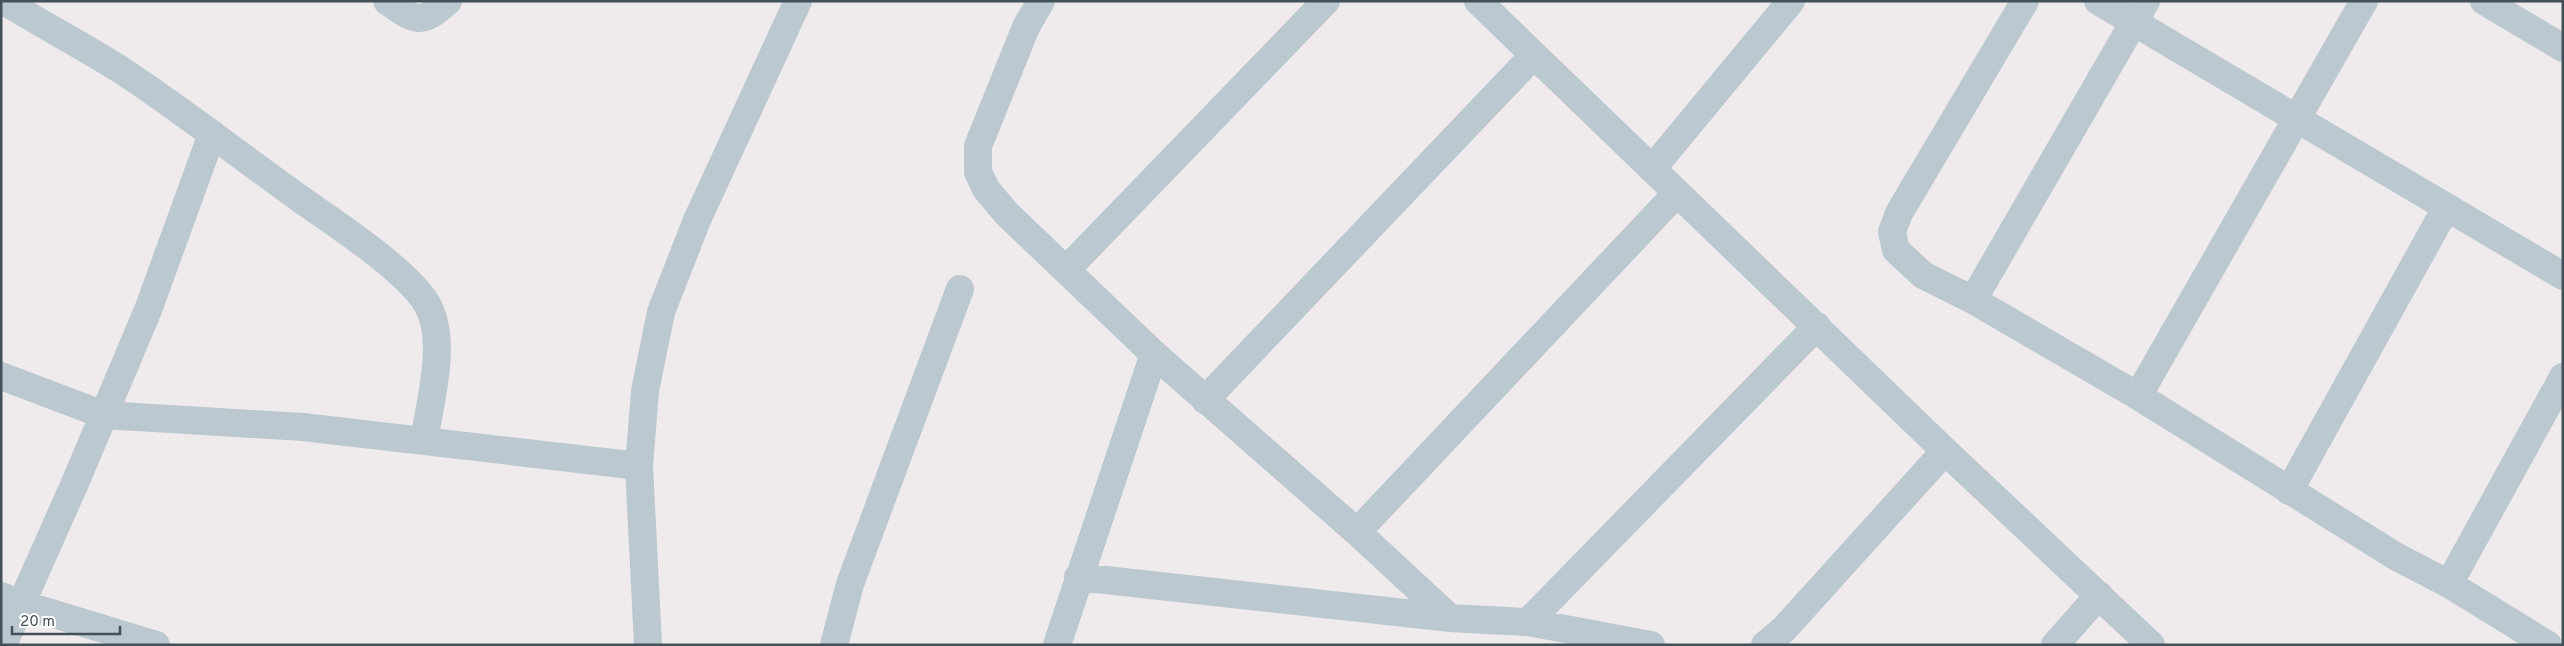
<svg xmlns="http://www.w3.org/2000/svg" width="2564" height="646" viewBox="0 0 2564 646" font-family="Overpass,sans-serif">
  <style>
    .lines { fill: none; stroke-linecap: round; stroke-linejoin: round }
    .street { stroke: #bbc8cf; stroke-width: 28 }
  </style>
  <rect width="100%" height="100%" fill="#efebec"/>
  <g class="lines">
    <path class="street" d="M 4,1 C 43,25 83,46 121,70 C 182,110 240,156 299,198 C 333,222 407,270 427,304 C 448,341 430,401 424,441
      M 387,1 C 415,21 421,26 448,1
      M 1041,1 L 1026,27 L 978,146 L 978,172 L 986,189 L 1007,214 L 1154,354 L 1357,532 L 1450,618 L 1528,622 L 1817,326
      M 1478,1 L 1945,451 L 2151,645
      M 2025,1 L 1899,213 L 1892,232 L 1896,250 L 1923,275 L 1973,300 L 2138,396 L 2397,557 L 2449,584 L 2548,645
      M 2098,1 L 2563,276
      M 2484,1 L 2563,48
      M 1652,169 L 1791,1
      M 1067,269 L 1326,1
      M 1973,300 L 2146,1
      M 1,376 L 104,415 L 303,427 L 639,466
      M 2138,396 L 2364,1
      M 1205,400 L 1533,56
      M 2289,491 L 2446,208
      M 1357,532 L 1677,193
      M 1078,577 L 1450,618
      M 2449,584 L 2563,377
      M 1,596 L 21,604 L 156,645
      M 1528,622 L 1651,645
      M 3,645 L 75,483 L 148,310 L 212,134
      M 648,645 L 639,466 L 645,391 L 661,312 L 697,220 L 798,1
      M 834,645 L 850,584 L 960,289
      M 1057,645 L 1154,354
      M 1765,645 L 1784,629 L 1945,451
      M 2055,645 L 2099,595"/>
  </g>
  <rect width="2564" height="646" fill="none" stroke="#43515a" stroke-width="5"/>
  <path d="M12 626v8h108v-8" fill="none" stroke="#43515a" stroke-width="2.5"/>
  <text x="20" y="626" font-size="15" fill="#43515a" stroke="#ffffff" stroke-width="4" paint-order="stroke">20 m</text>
</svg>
